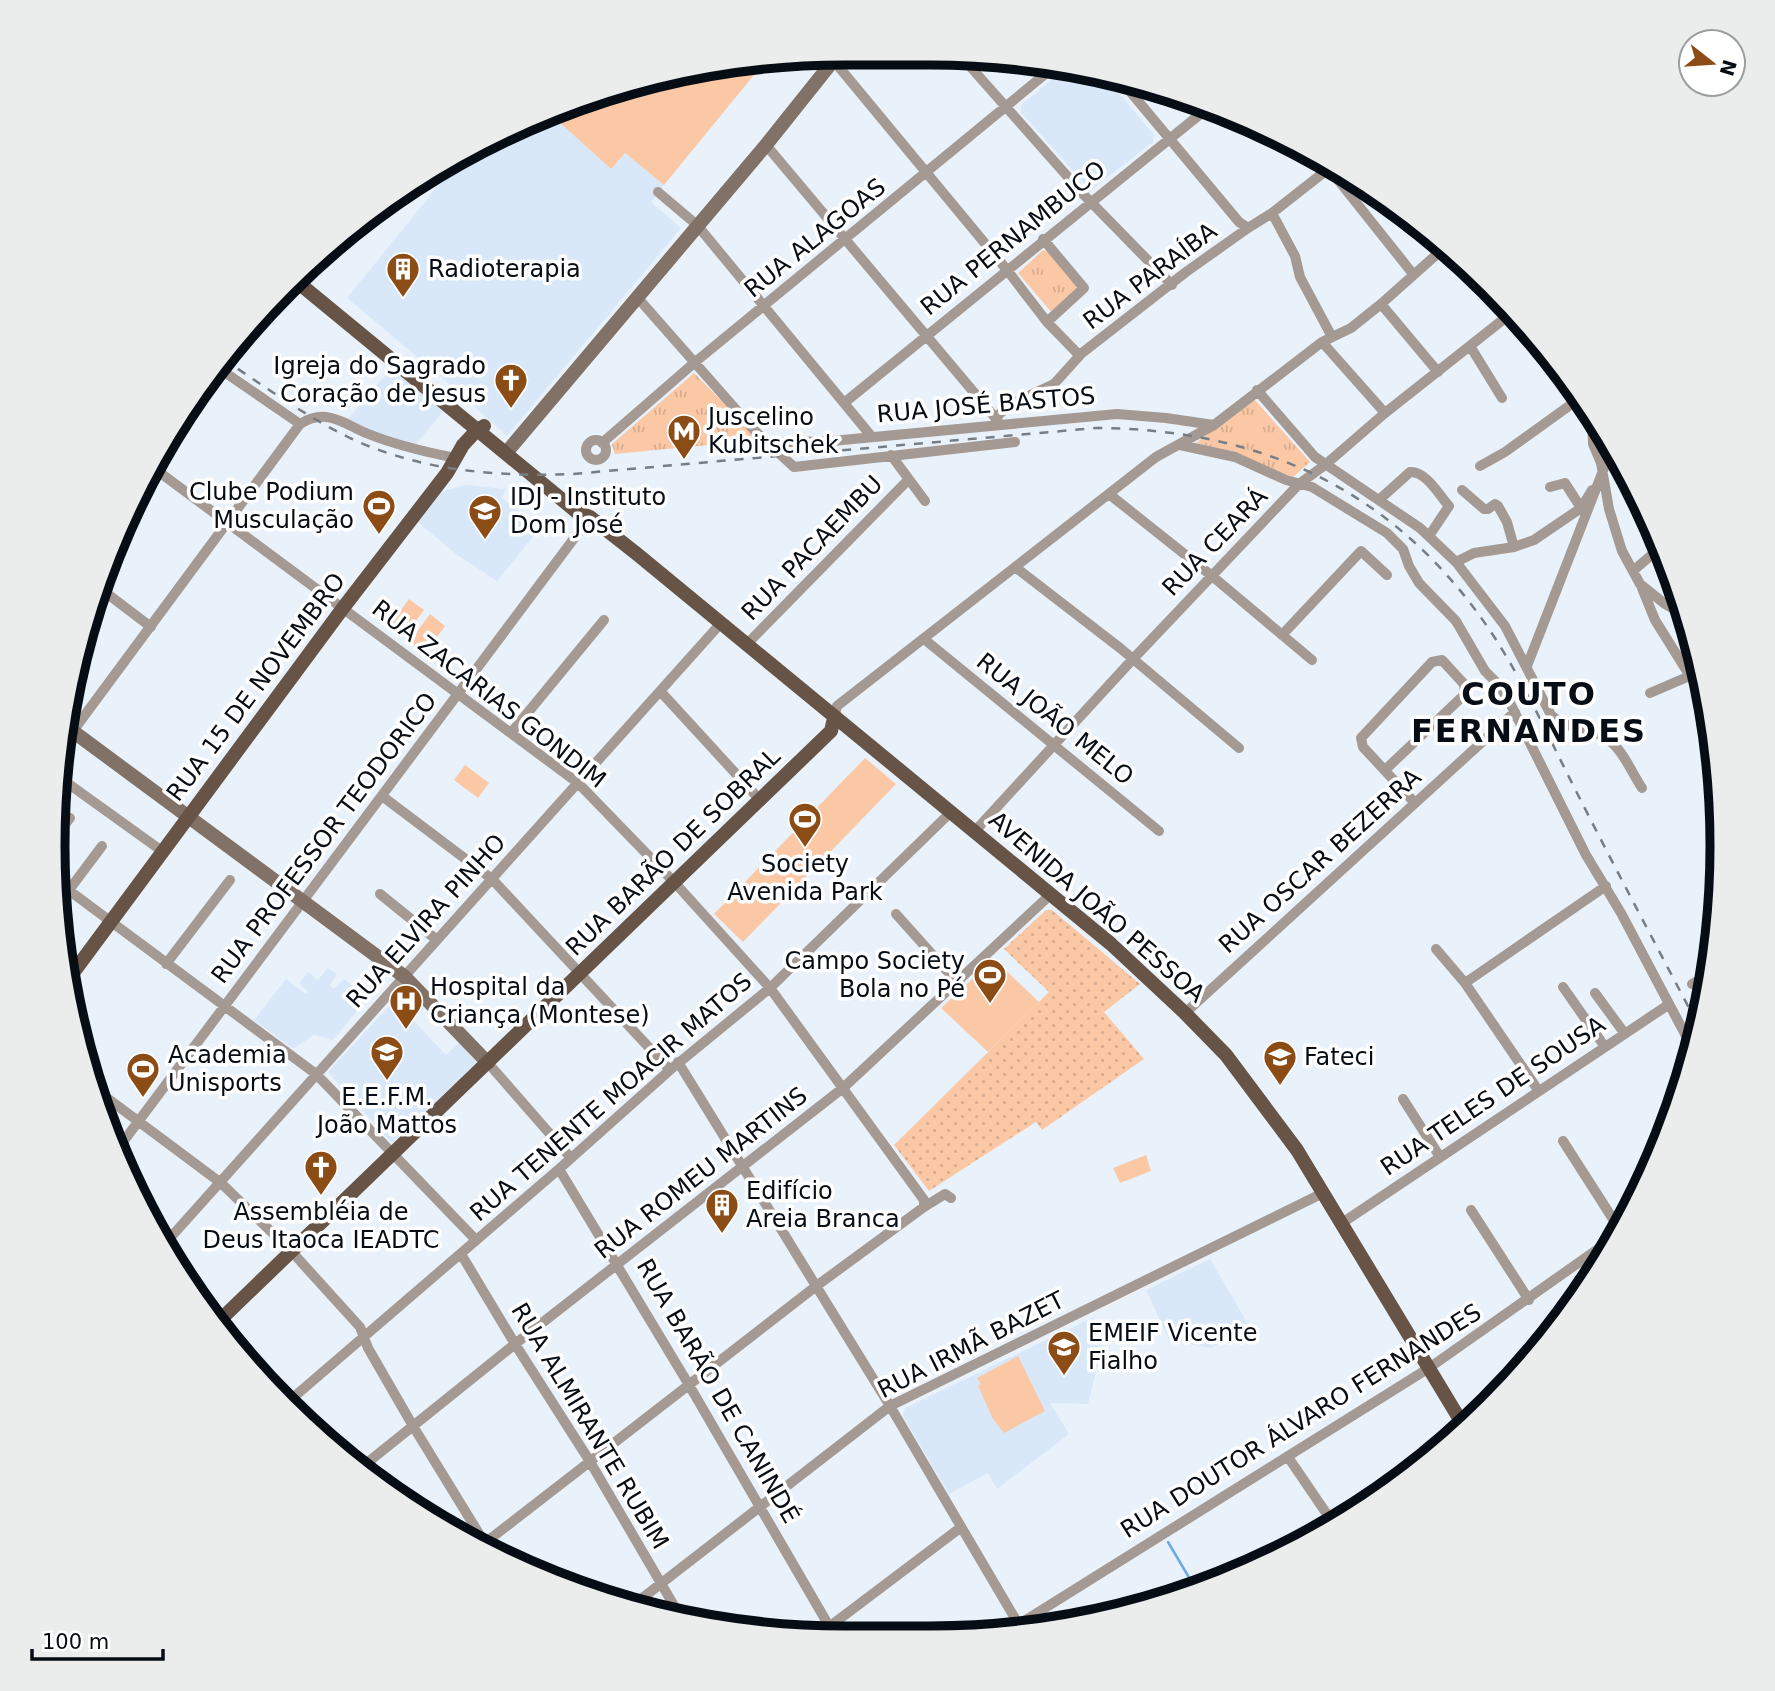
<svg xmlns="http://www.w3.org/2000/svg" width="1775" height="1691" viewBox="0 0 1775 1691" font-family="'DejaVu Sans',sans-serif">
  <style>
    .built { fill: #d8e8f9 }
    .grass { fill: url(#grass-dots) }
    .park { fill: url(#park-tufts) }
    .pitch { fill: #fbc8a6 }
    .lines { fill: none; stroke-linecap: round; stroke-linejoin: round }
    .stream { stroke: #6ca9e5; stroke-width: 2.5 }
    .minor { stroke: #a59a93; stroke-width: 10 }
    .secondary { stroke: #817166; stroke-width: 14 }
    .primary { stroke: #675447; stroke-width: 14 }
    .rail { stroke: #757d85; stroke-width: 2.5; stroke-dasharray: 9 9; stroke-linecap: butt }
    .labels { text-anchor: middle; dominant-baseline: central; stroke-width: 7; stroke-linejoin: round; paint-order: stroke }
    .street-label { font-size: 24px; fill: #060d14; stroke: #fff }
    .poi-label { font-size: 24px; fill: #060d14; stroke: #fff; text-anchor: start }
    .district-label { font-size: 32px; font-weight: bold; letter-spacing: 2px; fill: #060d14; stroke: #fff }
    .rim { fill: none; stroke: #060d14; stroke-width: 9 }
  </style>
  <defs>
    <pattern id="grass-dots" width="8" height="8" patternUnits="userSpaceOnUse" patternTransform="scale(1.75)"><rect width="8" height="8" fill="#fbc8a6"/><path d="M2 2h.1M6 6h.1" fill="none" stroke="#d6ab8e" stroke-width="1.8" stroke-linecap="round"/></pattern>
    <pattern id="park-tufts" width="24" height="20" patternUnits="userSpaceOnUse" patternTransform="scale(1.75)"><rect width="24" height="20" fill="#fbc8a6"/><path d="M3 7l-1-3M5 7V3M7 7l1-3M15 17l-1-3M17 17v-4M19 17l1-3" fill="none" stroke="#d6ab8e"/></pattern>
  </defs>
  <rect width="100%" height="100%" fill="#e9f2fb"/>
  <path class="built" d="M 1066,68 L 1103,74 L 1154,135 L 1153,142 L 1094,188 L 1088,188 L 1021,112 L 1021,105 Z
    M 547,111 L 611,169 L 625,153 L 664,185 L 651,202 L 681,228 L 507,436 L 446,381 L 347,298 L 458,161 Z
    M 393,366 L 443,412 L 415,445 L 346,421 Z
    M 465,485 L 506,489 L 502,498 L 541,527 L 497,581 L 456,554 L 417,521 L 440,492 Z
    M 328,968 L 337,974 L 330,985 L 334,989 L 344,979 L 368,998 L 333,1040 L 314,1035 L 293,1049 L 254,1020 L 286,979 L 306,994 L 308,991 L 299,984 L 308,972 L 318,980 Z
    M 405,989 L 424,1008 L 413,1020 L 446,1055 L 459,1043 L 477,1062 L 392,1143 L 328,1072 Z
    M 1210,1259 L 1254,1334 L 1240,1344 L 1223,1341 L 1211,1348 L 1169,1340 L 1146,1290 Z
    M 1094,1317 L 1104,1339 L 1088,1404 L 1050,1403 L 1069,1434 L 997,1489 L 988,1473 L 949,1494 L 903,1416 L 905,1408 Z"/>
  <path class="grass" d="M 1046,910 L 1052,910 L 1140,984 L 1104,1012 L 1144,1059 L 1042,1130 L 1036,1122 L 929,1191 L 894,1145 L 1049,992 L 1004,949 Z"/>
  <path class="park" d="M 1043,250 L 1048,252 L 1080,288 L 1053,314 L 1018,273 Z
    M 694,373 L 760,440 L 615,454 L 612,444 Z
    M 1254,399 L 1310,462 L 1293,477 L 1225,451 L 1196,443 Z"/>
  <path class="pitch" d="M 763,64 L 664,185 L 625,153 L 611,169 L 547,111 L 690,68 Z
    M 409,599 L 424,610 L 404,637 L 389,626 Z
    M 430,614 L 445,626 L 425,653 L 410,641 Z
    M 865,758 L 896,784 L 743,942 L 714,914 Z
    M 465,765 L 489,783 L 478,798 L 454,780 Z
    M 994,959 L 1039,1002 L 988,1052 L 941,1008 Z
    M 1146,1155 L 1151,1171 L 1120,1183 L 1113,1168 Z
    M 1018,1356 L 1045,1411 L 1004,1433 L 993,1419 L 978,1386 L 981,1384 L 977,1378 Z"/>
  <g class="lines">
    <path class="stream" d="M 1168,1542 L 1197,1591"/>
    <path class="minor" d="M 960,55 L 1083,194 L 1172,285
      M 834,61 L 1007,270 L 1047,322 L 1079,355
      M 1118,77 L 1239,222 L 1248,228
      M 766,145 L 998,421
      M 1323,161 L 1413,274
      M 658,192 L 697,225 L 872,437
      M 1272,213 L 1295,256 L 1300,277 L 1332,337
      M 1043,239 L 1084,288 L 1047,322
      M 637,297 L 754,430 L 794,467 L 1015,442
      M 1381,304 L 1438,372
      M 1322,342 L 1385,413
      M 1470,346 L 1502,398
      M 217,367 L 300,424
      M 1257,390 L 1315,457 L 1420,528 L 1456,562 L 1505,626 L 1551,715 C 1566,730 1589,727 1606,738 C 1623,749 1631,772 1642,788
      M 844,403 L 1209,107
      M 1592,416 L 1593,444 L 1601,463 L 1609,509 L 1622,551 L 1640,584 L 1665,604 L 1687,617
      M 995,418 L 1011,404 L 1054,384 L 1082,353 L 1186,272 L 1248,228 L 1272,213 L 1332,166
      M586 450a10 10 0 1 1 20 0a10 10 0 1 1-20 0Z
      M 602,443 L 694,363 L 1055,66
      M 767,443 L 832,441 L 1117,414 L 1166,418 L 1214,425
      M 1180,445 L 1235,457 L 1286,480 L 1312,487 L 1387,533 L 1403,549 L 1409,566 L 1419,583 L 1456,621 L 1485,671 L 1498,684 L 1508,699 L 1586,855 L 1621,913 L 1695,1053
      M 891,455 L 925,501
      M 151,466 L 578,783 L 675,883 L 770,988 L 924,1200 L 924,1207 L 815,1287 L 481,1546
      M 1480,466 L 1505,452 L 1580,398
      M 1550,487 L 1565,483 L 1581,508
      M 1462,490 L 1484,509 L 1488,509 L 1495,504 L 1498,506 L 1507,522 L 1514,547
      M 1109,494 L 1212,576 L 1312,660
      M 1380,499 L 1410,472 C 1426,471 1439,495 1449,506 L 1429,536
      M 1456,562 L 1474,553 L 1514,547 L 1534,540 L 1581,508 L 1592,490
      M 1015,567 L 1120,648 L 1239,748
      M 1634,570 L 1655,552
      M 97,586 L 151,627
      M 1642,588 L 1655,620 L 1690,676
      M 1282,635 L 1361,551 L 1387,575
      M 924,639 L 1159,831
      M 747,644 L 908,480
      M 1527,666 L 1613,445
      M 660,691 L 760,800
      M 1650,693 L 1699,672
      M 834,718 L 837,706 L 1156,457 L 1214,425 L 1322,342 L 1351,328 L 1381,304 L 1445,247
      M 511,733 L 604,620
      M 59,750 L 300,424 C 308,419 316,416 326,417 C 340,418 353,428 366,433 C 395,445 425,452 456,458
      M 1385,770 L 1465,694 L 1464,684 L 1442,660 L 1432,662 L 1361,738 L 1363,747 L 1415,803
      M 59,777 L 162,851
      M 382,796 L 492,879 L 670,1070
      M 975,831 L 1132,660 L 1299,484 L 1325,465 L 1385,413 L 1514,311
      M 59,832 L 70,818
      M 59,883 L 316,1074 L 476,1240
      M 69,890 L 102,846
      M 380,894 L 437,940
      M 896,914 L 956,981
      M 1436,949 L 1465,983 L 1538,1090
      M 166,964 L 230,880
      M 1465,983 L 1606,886
      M 1692,984 L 1708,975
      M 1563,987 L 1605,1047
      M 1595,993 L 1625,1034
      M 1185,1013 L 1515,712
      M 678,1062 L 890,1406 L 1023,1632
      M 488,1063 L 571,1158
      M 91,1086 L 221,1183 L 292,1252 L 360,1327 L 368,1348 L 413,1426 L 489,1550
      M 1403,1099 L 1440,1157
      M 1563,1141 L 1620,1230
      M 117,1150 L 590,517
      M 559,1169 L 689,1385 L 836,1638
      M 924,1207 L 945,1194 L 951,1198
      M 1471,1210 L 1529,1300
      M 1342,1223 L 1668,1005
      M 162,1247 L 721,623
      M 461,1254 L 515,1344 L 589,1460 L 683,1621
      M 1543,1331 L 1548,1340
      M 288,1402 L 559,1169 L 670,1070 L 770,988 L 952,811
      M 1288,1457 L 1335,1526
      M 362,1467 L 515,1344 L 843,1088 L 1050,895
      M 632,1606 L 890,1406 L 1323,1193
      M 1005,1633 L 1429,1368 L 1615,1237
      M 817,1636 L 960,1528"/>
    <path class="secondary" d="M 506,453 L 766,145 L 833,61
      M 63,724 L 405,977 L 488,1063"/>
    <path class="primary" d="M 295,280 L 577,512 L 590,517 L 637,554 L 1111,944 L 1185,1013 L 1226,1055 L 1297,1150 L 1465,1428
      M 67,981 L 343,608 L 447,473 L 463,445 L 477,430 L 484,426
      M 217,1323 L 831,731 L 834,718"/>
    <path class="rail" d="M 223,359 C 264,386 305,416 350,438 C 420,471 497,477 573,474 L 1096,428 C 1262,429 1394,490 1489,629 C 1522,678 1547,734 1574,787 C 1615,868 1657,947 1699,1027"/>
  </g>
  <defs>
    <symbol id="building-pin" viewBox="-11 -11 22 30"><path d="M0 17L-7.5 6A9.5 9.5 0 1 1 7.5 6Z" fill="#8c4c16" stroke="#fff"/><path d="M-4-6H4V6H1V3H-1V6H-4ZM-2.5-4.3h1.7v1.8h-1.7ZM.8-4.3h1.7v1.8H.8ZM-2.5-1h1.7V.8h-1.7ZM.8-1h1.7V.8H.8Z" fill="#fff"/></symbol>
    <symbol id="church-pin" viewBox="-11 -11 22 30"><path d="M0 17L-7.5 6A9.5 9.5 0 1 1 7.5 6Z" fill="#8c4c16" stroke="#fff"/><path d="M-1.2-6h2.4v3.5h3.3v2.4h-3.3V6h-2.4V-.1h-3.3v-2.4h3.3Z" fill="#fff"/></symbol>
    <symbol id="metro-pin" viewBox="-11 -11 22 30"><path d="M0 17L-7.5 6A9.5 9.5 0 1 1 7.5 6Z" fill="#8c4c16" stroke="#fff"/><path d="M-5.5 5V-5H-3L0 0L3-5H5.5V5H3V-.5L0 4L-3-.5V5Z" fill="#fff"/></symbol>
    <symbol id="stadium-pin" viewBox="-11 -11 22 30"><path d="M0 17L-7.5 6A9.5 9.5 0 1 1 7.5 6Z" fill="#8c4c16" stroke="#fff"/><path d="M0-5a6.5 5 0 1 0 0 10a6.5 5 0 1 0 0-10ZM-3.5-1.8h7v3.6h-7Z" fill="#fff"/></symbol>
    <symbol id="university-pin" viewBox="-11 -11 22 30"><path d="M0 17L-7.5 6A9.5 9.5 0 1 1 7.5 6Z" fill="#8c4c16" stroke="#fff"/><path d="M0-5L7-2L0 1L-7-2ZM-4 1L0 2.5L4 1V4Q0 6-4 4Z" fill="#fff"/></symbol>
    <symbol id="hospital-pin" viewBox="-11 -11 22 30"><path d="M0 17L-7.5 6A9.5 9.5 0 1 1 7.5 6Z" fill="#8c4c16" stroke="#fff"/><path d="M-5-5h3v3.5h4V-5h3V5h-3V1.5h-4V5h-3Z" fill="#fff"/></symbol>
    <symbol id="school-pin" viewBox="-11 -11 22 30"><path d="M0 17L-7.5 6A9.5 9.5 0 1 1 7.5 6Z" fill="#8c4c16" stroke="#fff"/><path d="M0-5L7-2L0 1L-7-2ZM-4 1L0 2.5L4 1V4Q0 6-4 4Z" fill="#fff"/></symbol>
  </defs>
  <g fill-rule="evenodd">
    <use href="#building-pin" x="384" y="250" width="38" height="52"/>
    <use href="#church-pin" x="492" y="361" width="38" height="52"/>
    <use href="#metro-pin" x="665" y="412" width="38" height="52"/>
    <use href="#stadium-pin" x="360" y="487" width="38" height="52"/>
    <use href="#university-pin" x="466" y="492" width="38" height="52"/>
    <use href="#stadium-pin" x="786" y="800" width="38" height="52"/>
    <use href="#stadium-pin" x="971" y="956" width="38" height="52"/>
    <use href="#hospital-pin" x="387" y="982" width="38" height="52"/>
    <use href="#school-pin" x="368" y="1033" width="38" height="52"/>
    <use href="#university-pin" x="1261" y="1038" width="38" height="52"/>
    <use href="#stadium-pin" x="124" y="1050" width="38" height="52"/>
    <use href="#church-pin" x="302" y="1148" width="38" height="52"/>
    <use href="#building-pin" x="703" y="1186" width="38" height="52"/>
    <use href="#school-pin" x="1045" y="1328" width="38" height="52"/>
  </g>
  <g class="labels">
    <g class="street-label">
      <text transform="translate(815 238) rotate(-39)">RUA ALAGOAS</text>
      <text transform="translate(1013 238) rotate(-39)">RUA PERNAMBUCO</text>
      <text transform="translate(1150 276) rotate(-37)">RUA PARAÍBA</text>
      <text transform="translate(986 405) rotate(-5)">RUA JOSÉ BASTOS</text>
      <text transform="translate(1215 542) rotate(-46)">RUA CEARÁ</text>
      <text transform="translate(812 548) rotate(-46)">RUA PACAEMBU</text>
      <text transform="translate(256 687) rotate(-53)">RUA 15 DE NOVEMBRO</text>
      <text transform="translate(489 694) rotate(38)">RUA ZACARIAS GONDIM</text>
      <text transform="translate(1055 719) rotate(39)">RUA JOÃO MELO</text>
      <text transform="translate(324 838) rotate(-53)">RUA PROFESSOR TEODORICO</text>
      <text transform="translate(673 852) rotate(-44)">RUA BARÃO DE SOBRAL</text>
      <text transform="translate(1320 861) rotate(-42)">RUA OSCAR BEZERRA</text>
      <text transform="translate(1097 907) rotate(41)">AVENIDA JOÃO PESSOA</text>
      <text transform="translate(426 921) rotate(-48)">RUA ELVIRA PINHO</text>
      <text transform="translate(1493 1096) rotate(-34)">RUA TELES DE SOUSA</text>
      <text transform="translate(611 1097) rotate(-41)">RUA TENENTE MOACIR MATOS</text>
      <text transform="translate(701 1173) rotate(-38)">RUA ROMEU MARTINS</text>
      <text transform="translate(971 1345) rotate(-27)">RUA IRMÃ BAZET</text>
      <text transform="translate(718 1391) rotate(60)">RUA BARÃO DE CANINDÉ</text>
      <text transform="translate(1301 1421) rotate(-32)">RUA DOUTOR ÁLVARO FERNANDES</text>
      <text transform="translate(590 1426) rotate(59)">RUA ALMIRANTE RUBIM</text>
    </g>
    <g class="poi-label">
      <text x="428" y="269">Radioterapia</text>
      <text x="486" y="366" text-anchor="end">Igreja do Sagrado<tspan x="486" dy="28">Coração de Jesus</tspan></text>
      <text x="708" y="417">Juscelino<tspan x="708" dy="28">Kubitschek</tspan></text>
      <text x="354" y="492" text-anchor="end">Clube Podium<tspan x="354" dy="28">Musculação</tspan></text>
      <text x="510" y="497">IDJ - Instituto<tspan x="510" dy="28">Dom José</tspan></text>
      <text x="805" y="864" text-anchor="middle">Society<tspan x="805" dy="28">Avenida Park</tspan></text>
      <text x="965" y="961" text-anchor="end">Campo Society<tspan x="965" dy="28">Bola no Pé</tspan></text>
      <text x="430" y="987">Hospital da<tspan x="430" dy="28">Criança (Montese)</tspan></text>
      <text x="168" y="1055">Academia<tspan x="168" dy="28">Unisports</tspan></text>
      <text x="1304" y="1057">Fateci</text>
      <text x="387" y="1097" text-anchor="middle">E.E.F.M.<tspan x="387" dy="28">João Mattos</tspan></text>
      <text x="746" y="1191">Edifício<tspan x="746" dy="28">Areia Branca</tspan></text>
      <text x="321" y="1212" text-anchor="middle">Assembléia de<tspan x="321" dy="28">Deus Itaoca IEADTC</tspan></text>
      <text x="1088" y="1333">EMEIF Vicente<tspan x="1088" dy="28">Fialho</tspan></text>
    </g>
    <g class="district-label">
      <text x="1529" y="694">COUTO<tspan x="1529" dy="37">FERNANDES</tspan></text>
    </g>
  </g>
  <path d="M0 0H1775V1691H0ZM845 65H930A780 780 0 0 1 1710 845V846A780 780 0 0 1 930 1626H845A780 780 0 0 1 65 846V845A780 780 0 0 1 845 65Z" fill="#ebecec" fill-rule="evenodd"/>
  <path class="rim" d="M845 65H930A780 780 0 0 1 1710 845V846A780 780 0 0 1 930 1626H845A780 780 0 0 1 65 846V845A780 780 0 0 1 845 65Z"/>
  <g transform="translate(1712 63) rotate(107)"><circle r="33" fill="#ffffff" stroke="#9b9ea1" stroke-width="2"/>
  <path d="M0-5L12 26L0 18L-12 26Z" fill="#8c4c16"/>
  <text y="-10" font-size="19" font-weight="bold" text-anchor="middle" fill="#060d14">N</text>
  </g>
  <path d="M32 1649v10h131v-10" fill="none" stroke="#060d14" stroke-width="3.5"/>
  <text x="42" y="1649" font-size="21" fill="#060d14" stroke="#ffffff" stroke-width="5" paint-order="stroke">100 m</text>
</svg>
